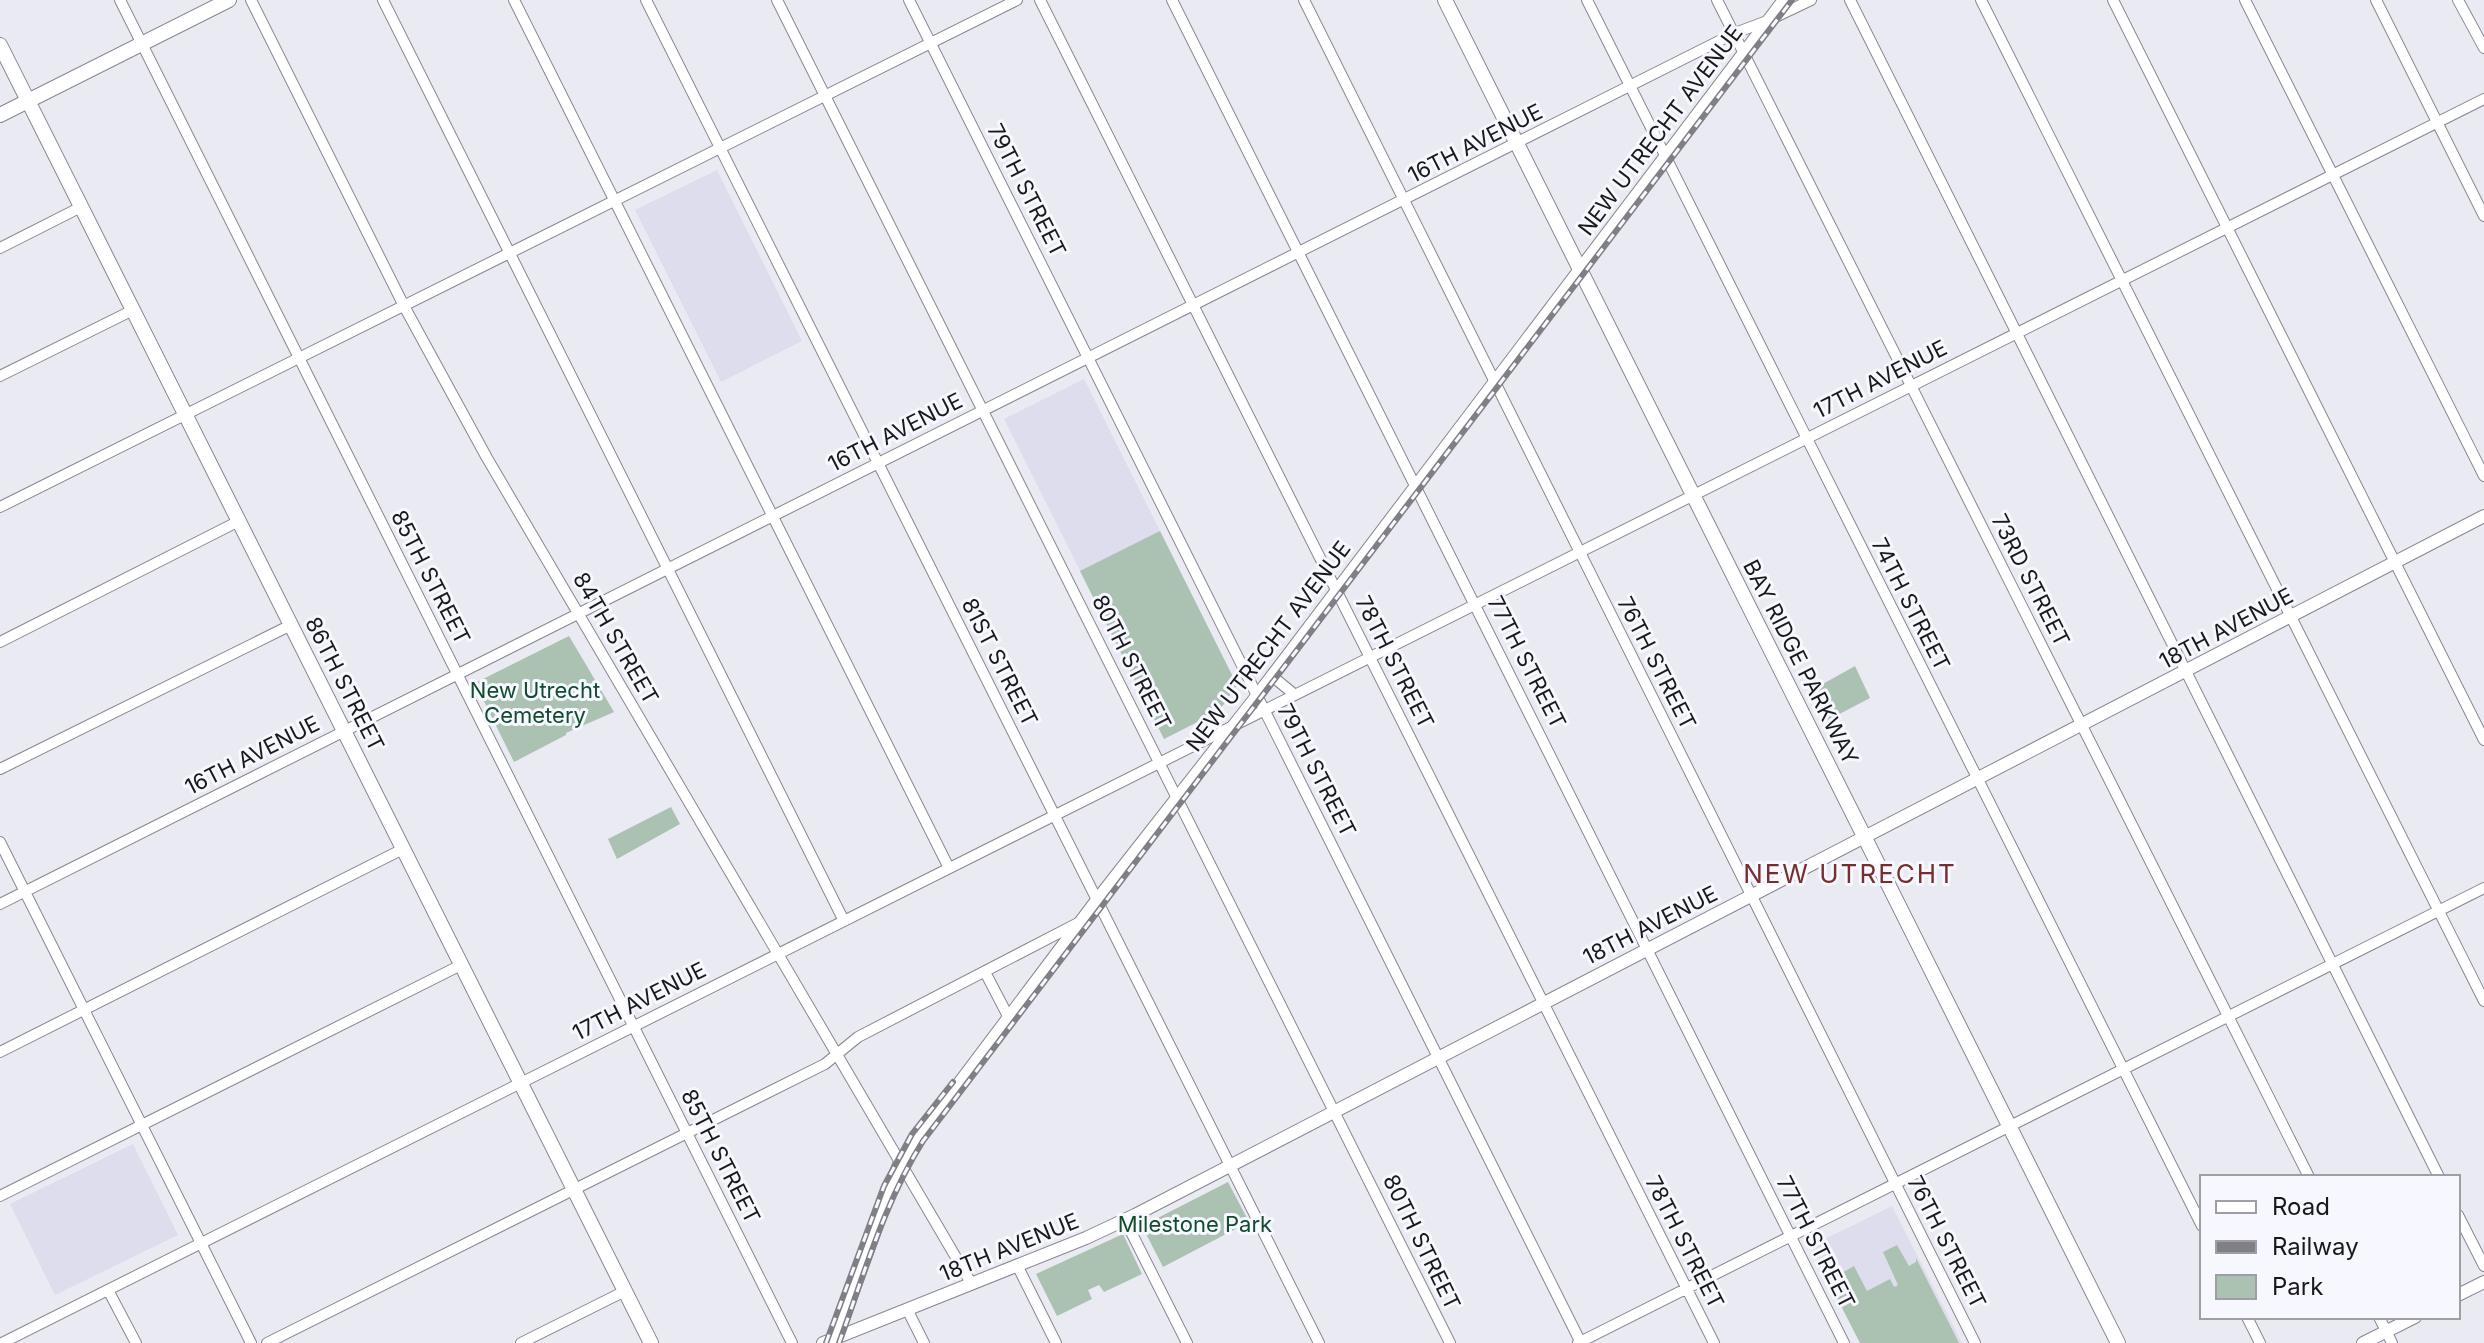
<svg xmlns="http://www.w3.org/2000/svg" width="2484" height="1343" viewBox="0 0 2484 1343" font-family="Inter,sans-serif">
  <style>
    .built { fill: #dddded }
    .green { fill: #abc1b2 }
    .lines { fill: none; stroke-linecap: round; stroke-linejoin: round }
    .minor-casing { stroke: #87888f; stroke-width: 12 }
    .tertiary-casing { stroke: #87888f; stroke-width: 14 }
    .secondary-casing { stroke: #87888f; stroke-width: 16 }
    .minor { stroke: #fff; stroke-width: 10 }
    .tertiary { stroke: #fff; stroke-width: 12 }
    .secondary { stroke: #fff; stroke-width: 14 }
    .rail-casing { stroke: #7f7f85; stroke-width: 6 }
    .rail { stroke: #f7f7ff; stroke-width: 3; stroke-dasharray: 9; stroke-linecap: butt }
    .labels { text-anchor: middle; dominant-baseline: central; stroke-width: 6; stroke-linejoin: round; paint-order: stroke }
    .street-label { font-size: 22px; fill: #19191c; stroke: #f7f7ff }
    .park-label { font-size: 22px; fill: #114c2d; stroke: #f7f7ff }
    .quarter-label { font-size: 26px; letter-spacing: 2px; fill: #762f2f; stroke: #f7f7ff }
  </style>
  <rect width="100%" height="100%" fill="#e9eaf2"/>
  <path class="built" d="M 717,170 L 802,341 L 721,382 L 635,210 Z
    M 1084,379 L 1237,685 L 1219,711 L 1164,739 L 1004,419 Z
    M 133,1144 L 178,1235 L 55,1295 L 10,1204 Z
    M 1892,1206 L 1962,1343 L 1860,1343 L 1837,1298 L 1811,1246 Z"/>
  <path class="green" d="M 1160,531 L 1237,685 L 1219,711 L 1164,739 L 1080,571 Z
    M 569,636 L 614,712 L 566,733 L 566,735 L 514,762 L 475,683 Z
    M 1855,666 L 1870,698 L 1828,720 L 1812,690 Z
    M 671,807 L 680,824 L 617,859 L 608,839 Z
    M 1228,1182 L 1249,1222 L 1163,1267 L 1142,1226 Z
    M 1123,1234 L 1142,1274 L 1104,1292 L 1099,1285 L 1088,1290 L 1092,1299 L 1057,1316 L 1036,1274 Z
    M 1897,1245 L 1909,1266 L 1916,1262 L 1916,1258 L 1959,1343 L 1860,1343 L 1837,1298 L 1848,1292 L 1840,1274 L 1854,1266 L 1867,1291 L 1890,1279 L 1894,1287 L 1898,1285 L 1883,1252 Z"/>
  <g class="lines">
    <defs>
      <path id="minor" d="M 120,0 L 792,1343
        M 251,0 L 404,306 L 487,458 L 971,1283
        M 383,0 L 844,921
        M 514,0 L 949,868
        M 646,0 L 1319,1343
        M 777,0 L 1450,1343
        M 909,0 L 1581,1343
        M 1040,0 L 1714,1343
        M 1172,0 L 1844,1343
        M 1304,0 L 1975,1343
        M 1587,0 L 2202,1226
        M 1717,0 L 2309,1177
        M 1850,0 L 2439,1177
        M 1981,0 L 2484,1001
        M 2113,0 L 2484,740
        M 2245,0 L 2484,476
        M 2376,0 L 2484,216
        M 2458,0 L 2484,48
        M 0,248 L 81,207
        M 0,376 L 133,310
        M 0,507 L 1017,0
        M 0,642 L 239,521
        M 1272,676 L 1295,695
        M 0,769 L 291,625
        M 0,842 L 251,1343
        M 0,904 L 1735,33 L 1767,21 L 1811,0
        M 985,972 L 1009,1018
        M 0,1052 L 403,849
        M 0,1196 L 461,965
        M 2458,1215 L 2484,1266
        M 1125,1220 L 1187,1343
        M 1017,1265 L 1056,1343
        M 108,1290 L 136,1343
        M 907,1309 L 924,1343
        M 2247,1317 L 2260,1343
        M 2379,1317 L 2392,1343
        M 2,1343 L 2484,99
        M 267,1343 L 825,1064 L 858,1037 L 1078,923
        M 521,1343 L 625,1291
        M 1578,1343 L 2484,888"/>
      <path id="tertiary" d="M 2458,1295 L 2484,1282
        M 835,1340 L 900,1162 L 1097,900 L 1257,696 L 1784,0
        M 823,1343 L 1086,1238 L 1135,1215 L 2484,516
        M 2363,1343 L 2415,1317"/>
      <path id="secondary" d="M 1445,0 L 2118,1343
        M 0,45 L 651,1343
        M 0,115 L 229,0"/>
    </defs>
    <use href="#minor" class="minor-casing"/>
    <use href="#tertiary" class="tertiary-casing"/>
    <use href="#secondary" class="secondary-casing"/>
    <use href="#minor" class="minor"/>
    <use href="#tertiary" class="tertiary"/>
    <use href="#secondary" class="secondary"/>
    <defs>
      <path id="rail" d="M 826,1343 L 884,1186 L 912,1134 L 953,1082
        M 839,1343 C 864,1275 884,1203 923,1141 L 1792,0"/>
    </defs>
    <use href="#rail" class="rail-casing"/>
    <use href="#rail" class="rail"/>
  </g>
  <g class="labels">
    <g class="street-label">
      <text transform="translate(1660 130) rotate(-53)">NEW UTRECHT AVENUE</text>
      <text transform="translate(1475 143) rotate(-27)">16TH AVENUE</text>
      <text transform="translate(1027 190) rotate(63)">79TH STREET</text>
      <text transform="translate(1880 379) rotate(-27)">17TH AVENUE</text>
      <text transform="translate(895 432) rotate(-27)">16TH AVENUE</text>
      <text transform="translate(431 577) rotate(63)">85TH STREET</text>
      <text transform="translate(2031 580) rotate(63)">73RD STREET</text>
      <text transform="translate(1911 604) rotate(63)">74TH STREET</text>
      <text transform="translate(2226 628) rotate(-28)">18TH AVENUE</text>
      <text transform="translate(616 638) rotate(60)">84TH STREET</text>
      <text transform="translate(1268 646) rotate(-53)">NEW UTRECHT AVENUE</text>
      <text transform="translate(1000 662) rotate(63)">81ST STREET</text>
      <text transform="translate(1132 662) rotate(63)">80TH STREET</text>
      <text transform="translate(1395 662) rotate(63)">78TH STREET</text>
      <text transform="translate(1527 662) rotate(63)">77TH STREET</text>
      <text transform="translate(1801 662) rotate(63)">BAY RIDGE PARKWAY</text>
      <text transform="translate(1657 663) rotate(63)">76TH STREET</text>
      <text transform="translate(345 684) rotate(63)">86TH STREET</text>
      <text transform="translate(252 755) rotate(-27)">16TH AVENUE</text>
      <text transform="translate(1317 770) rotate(63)">79TH STREET</text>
      <text transform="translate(1650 925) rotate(-27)">18TH AVENUE</text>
      <text transform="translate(639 1001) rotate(-27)">17TH AVENUE</text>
      <text transform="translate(721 1156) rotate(63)">85TH STREET</text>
      <text transform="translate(1422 1242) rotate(64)">80TH STREET</text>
      <text transform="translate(1685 1242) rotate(63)">78TH STREET</text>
      <text transform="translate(1816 1242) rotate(63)">77TH STREET</text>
      <text transform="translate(1947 1242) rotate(63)">76TH STREET</text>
      <text transform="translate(1009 1247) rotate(-22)">18TH AVENUE</text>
    </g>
    <g class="park-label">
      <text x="535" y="690">New Utrecht<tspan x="535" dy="25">Cemetery</tspan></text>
      <text x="1195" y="1224">Milestone Park</text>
    </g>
    <g class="quarter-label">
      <text x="1850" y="873">NEW UTRECHT</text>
    </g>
  </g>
  <rect x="2200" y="1175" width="260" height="144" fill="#f7f7ff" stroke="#9e9ea4" stroke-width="2"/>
  <rect x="2216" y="1201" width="40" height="12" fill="#ffffff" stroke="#9e9ea4" stroke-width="2"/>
  <text x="2272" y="1215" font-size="24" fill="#19191c">Road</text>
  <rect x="2216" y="1241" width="40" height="12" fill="#7f7f85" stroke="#9e9ea4" stroke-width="2"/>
  <text x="2272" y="1255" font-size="24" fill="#19191c">Railway</text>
  <rect x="2216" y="1275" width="40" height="24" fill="#abc1b2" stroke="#9e9ea4" stroke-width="2"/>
  <text x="2272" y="1295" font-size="24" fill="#19191c">Park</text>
</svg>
